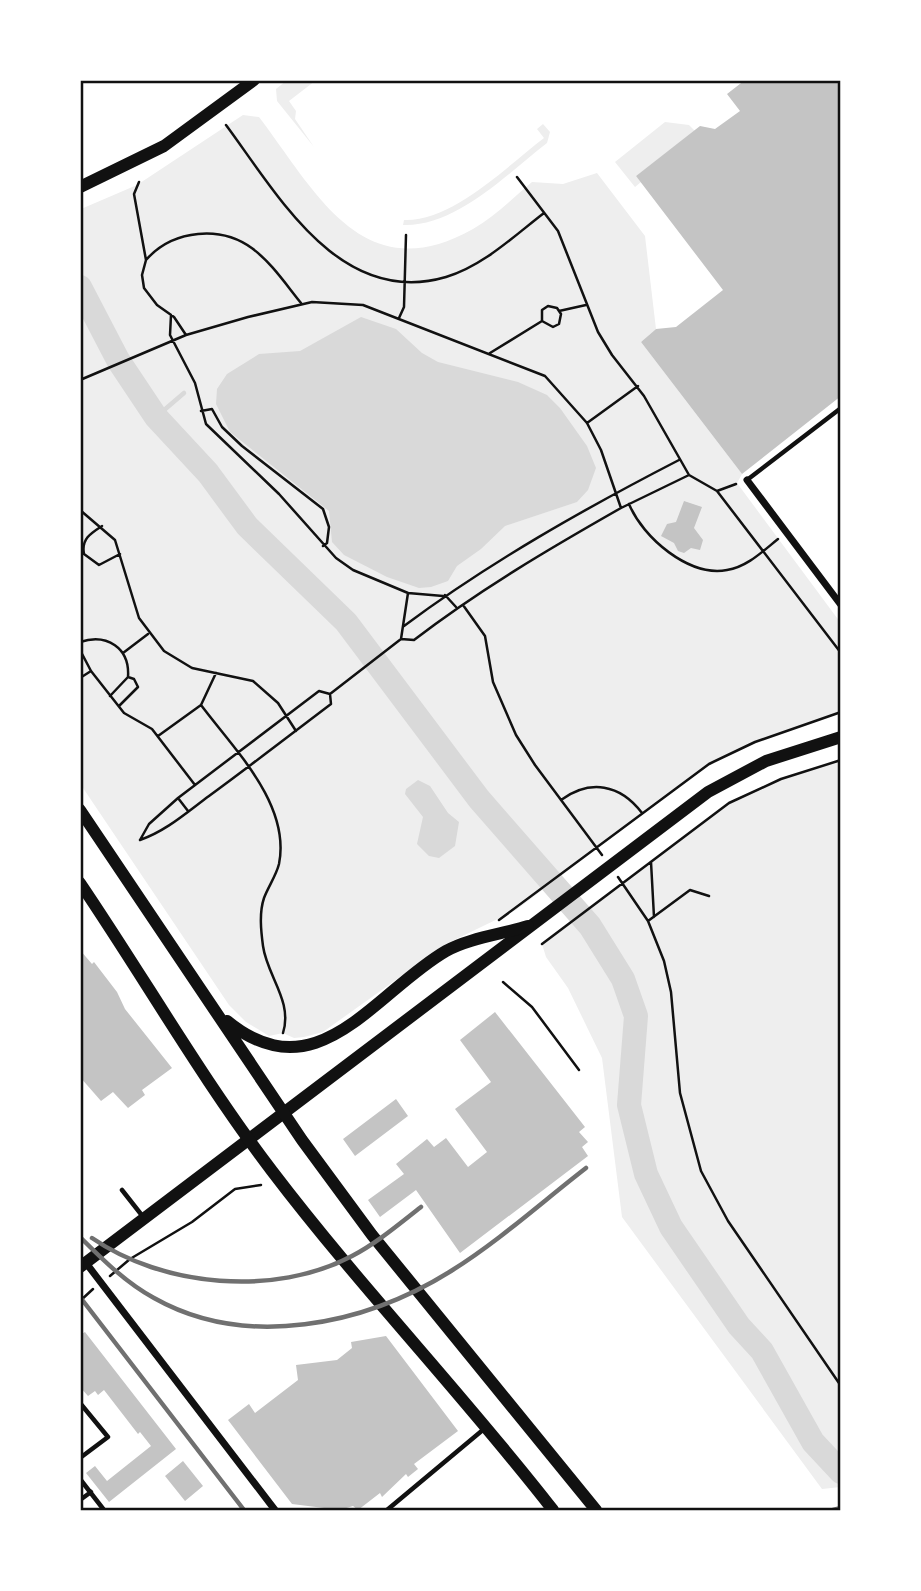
<svg xmlns="http://www.w3.org/2000/svg" width="921" height="1591" viewBox="0 0 921 1591" font-family="'DM Sans',sans-serif">
  <style>
    .green { fill: #eee }
    .water { fill: #d9d9d9 }
    .lines { fill: none; stroke-linecap: round; stroke-linejoin: round }
    .stream { stroke: #d9d9d9; stroke-width: 4.5 }
    .river { stroke: #d9d9d9; stroke-width: 24 }
    .building { fill: #c4c4c4 }
    .path { stroke: #111; stroke-width: 2.5 }
    .service { stroke: #111; stroke-width: 4.5 }
    .minor { stroke: #111; stroke-width: 7 }
    .secondary { stroke: #111; stroke-width: 12 }
    .primary { stroke: #111; stroke-width: 12 }
    .rail { stroke: #707070; stroke-width: 4.5 }
    .neatline { fill: none; stroke: #111; stroke-width: 2.5 }
  </style>
  <rect width="100%" height="100%" fill="#fff"/>
  <path class="green" d="M 286,81 L 315,81 L 289,101 L 296,111 L 295,119 L 314,147 L 277,101 L 276,89 Z
    M 243,115 L 259,117 C 316,192 363,291 473,229 C 494,217 513,198 532,182 L 563,184 L 597,173 L 645,236 L 656,329 L 641,342 L 742,474 L 737,483 L 840,622 L 840,712 L 755,742 L 709,764 L 516,910 L 446,944 L 323,1032 L 304,1037 L 294,1038 L 283,1033 L 269,1036 L 246,1022 L 229,1005 L 81,785 L 81,209 L 137,185 Z
    M 665,122 L 689,125 L 695,131 L 636,176 L 641,182 L 635,187 L 615,162 Z
    M 543,124 L 550,132 L 547,143 C 507,174 456,227 403,225 L 404,220 C 452,222 506,167 544,138 L 537,129 Z
    M 840,760 L 840,1487 L 822,1489 L 622,1217 L 602,1058 L 568,988 L 546,957 L 542,944 L 729,803 L 763,786 Z"/>
  <path class="water" d="M 361,317 L 396,329 L 422,353 L 438,362 L 518,382 L 547,395 L 560,408 L 587,446 L 596,468 L 588,490 L 577,502 L 505,526 L 481,549 L 457,566 L 448,581 L 431,587 L 419,588 L 387,577 L 344,555 L 332,542 L 329,511 L 230,432 L 216,404 L 217,389 L 227,374 L 259,354 L 300,351 Z
    M 418,780 L 430,786 L 448,813 L 459,822 L 455,846 L 439,858 L 429,856 L 417,844 L 423,817 L 405,794 L 406,789 Z"/>
  <g class="lines">
    <path class="stream" d="M 156,417 L 184,393"/>
    <path class="river" d="M 80,287 L 118,360 L 156,417 L 208,473 L 247,526 L 346,622 L 479,799 L 590,926 L 623,979 L 636,1016 L 629,1105 L 646,1174 L 671,1227 L 739,1326 L 762,1351 L 813,1442 L 841,1472"/>
  </g>
  <path class="building" d="M 745,80 L 841,80 L 841,396 L 742,474 L 641,342 L 656,329 L 676,327 L 723,290 L 636,176 L 700,126 L 715,129 L 740,111 L 727,94 Z
    M 684,501 L 702,507 L 694,528 L 703,540 L 700,550 L 691,548 L 684,553 L 678,551 L 674,543 L 661,536 L 667,524 L 676,522 Z
    M 80,950 L 92,964 L 94,962 L 117,992 L 125,1009 L 172,1068 L 142,1090 L 145,1095 L 128,1108 L 113,1092 L 101,1101 L 80,1077 Z
    M 495,1012 L 585,1127 L 579,1132 L 588,1142 L 582,1147 L 588,1156 L 460,1253 L 416,1190 L 380,1217 L 368,1200 L 404,1174 L 396,1164 L 427,1139 L 434,1147 L 446,1138 L 468,1167 L 487,1152 L 455,1109 L 491,1082 L 460,1040 Z
    M 396,1099 L 408,1116 L 355,1156 L 343,1139 Z
    M 85,1332 L 176,1449 L 109,1502 L 86,1473 L 95,1466 L 107,1481 L 151,1446 L 140,1432 L 138,1434 L 104,1390 L 98,1395 L 95,1391 L 88,1396 L 80,1387 L 80,1335 Z
    M 386,1336 L 458,1431 L 414,1464 L 418,1469 L 408,1477 L 406,1474 L 382,1497 L 380,1493 L 358,1510 L 353,1506 L 340,1510 L 292,1504 L 228,1420 L 249,1404 L 255,1413 L 298,1380 L 296,1365 L 337,1360 L 352,1348 L 351,1342 Z
    M 183,1461 L 203,1486 L 185,1501 L 165,1476 Z"/>
  <g class="lines">
    <path class="path" d="M 226,125 C 278,195 340,308 446,277 C 483,266 514,236 544,213
      M 517,177 L 558,231 L 598,332 L 612,355 L 644,396 L 689,475 L 717,491 L 736,484
      M 139,182 L 134,194 L 146,260 L 142,275 L 144,288 L 157,305 L 174,317 L 186,335
      M 146,260 C 160,244 177,236 198,234 C 250,229 272,267 301,303
      M 559,311 L 586,305
      M 171,315 L 170,335 L 195,383 L 206,424 L 279,494 L 336,558 L 353,570 L 408,593 L 401,639
      M 399,318 L 404,307 L 406,235
      M 490,353 L 542,321 L 553,327 L 559,324 L 561,314 L 557,308 L 548,306 L 542,310 L 542,321
      M 80,380 L 186,335 L 248,317 L 312,302 L 363,305 L 545,376 L 587,423 L 601,450 L 621,508 C 549,549 479,590 414,640 L 401,639 L 330,694 L 319,691 L 178,798 L 149,824 L 140,840
      M 201,411 L 212,409 L 222,427 L 242,446 L 323,509 L 329,527 L 327,543 L 323,546
      M 587,423 L 638,386
      M 717,491 L 841,653
      M 629,504 C 643,538 689,577 727,570 C 747,567 763,551 778,539
      M 621,508 L 689,475
      M 80,510 L 115,540 L 139,618 L 164,651 L 192,668 L 253,681 L 278,703 L 296,731
      M 102,526 C 91,533 81,539 84,554 L 99,565 L 120,554
      M 408,593 L 443,596
      M 445,595 L 456,607
      M 463,605 L 485,636 L 493,682 L 516,735 L 535,765 L 602,855
      M 404,626 C 490,562 584,509 679,460
      M 80,642 C 107,633 130,648 128,677 L 110,696
      M 80,650 L 91,671 L 124,713 L 152,729 L 195,785
      M 123,653 L 148,634
      M 216,673 L 201,705 C 233,748 291,804 279,864 C 276,876 268,887 264,898 C 259,913 261,931 263,946 C 267,976 293,1001 283,1033
      M 80,678 L 91,671
      M 119,706 L 138,687 L 134,679 L 128,677
      M 158,736 L 201,705
      M 178,798 L 188,811
      M 561,800 C 590,779 620,784 642,813
      M 140,840 C 166,831 186,813 209,796 C 250,766 290,735 331,704 L 330,694
      M 651,862 L 654,917
      M 618,877 L 648,921 L 664,961 L 671,992 L 680,1093 L 701,1171 L 728,1221 L 841,1386
      M 499,920 L 709,764 L 755,742 L 841,712
      M 648,921 L 690,890 L 709,896
      M 542,944 L 729,803 L 781,779 L 841,760
      M 503,982 L 532,1007 L 579,1070
      M 110,1276 L 130,1259 L 192,1222 L 235,1189 L 261,1185
      M 80,1301 L 93,1289"/>
    <path class="service" d="M 747,480 L 841,408
      M 122,1190 L 144,1218
      M 80,1403 L 108,1437 L 80,1458
      M 80,1479 L 104,1510
      M 80,1500 L 91,1492
      M 387,1510 L 484,1429"/>
    <path class="minor" d="M 747,480 L 841,605
      M 86,1263 L 275,1510"/>
    <path class="secondary" d="M 80,187 L 164,146 L 254,80
      M 80,1267 L 708,792 L 766,761 L 841,737"/>
    <path class="primary" d="M 80,810 L 302,1140 L 372,1235 L 596,1510
      M 80,883 C 145,979 202,1079 272,1171 C 361,1288 463,1394 553,1510
      M 227,1021 C 317,1095 375,992 446,951 C 469,938 503,934 528,926"/>
    <path class="rail" d="M 80,1237 C 102,1259 126,1283 154,1298 C 246,1350 365,1325 451,1271 C 499,1241 542,1202 586,1168
      M 92,1238 C 163,1287 275,1297 352,1256 C 377,1243 399,1224 421,1207
      M 80,1297 L 244,1510
      M 833,1510 L 841,1508"/>
  </g>
  <rect width="921" height="1591" fill="none" stroke="#ffffff" stroke-width="164"/>
  <rect x="82" y="82" width="757" height="1427" class="neatline"/>
</svg>
